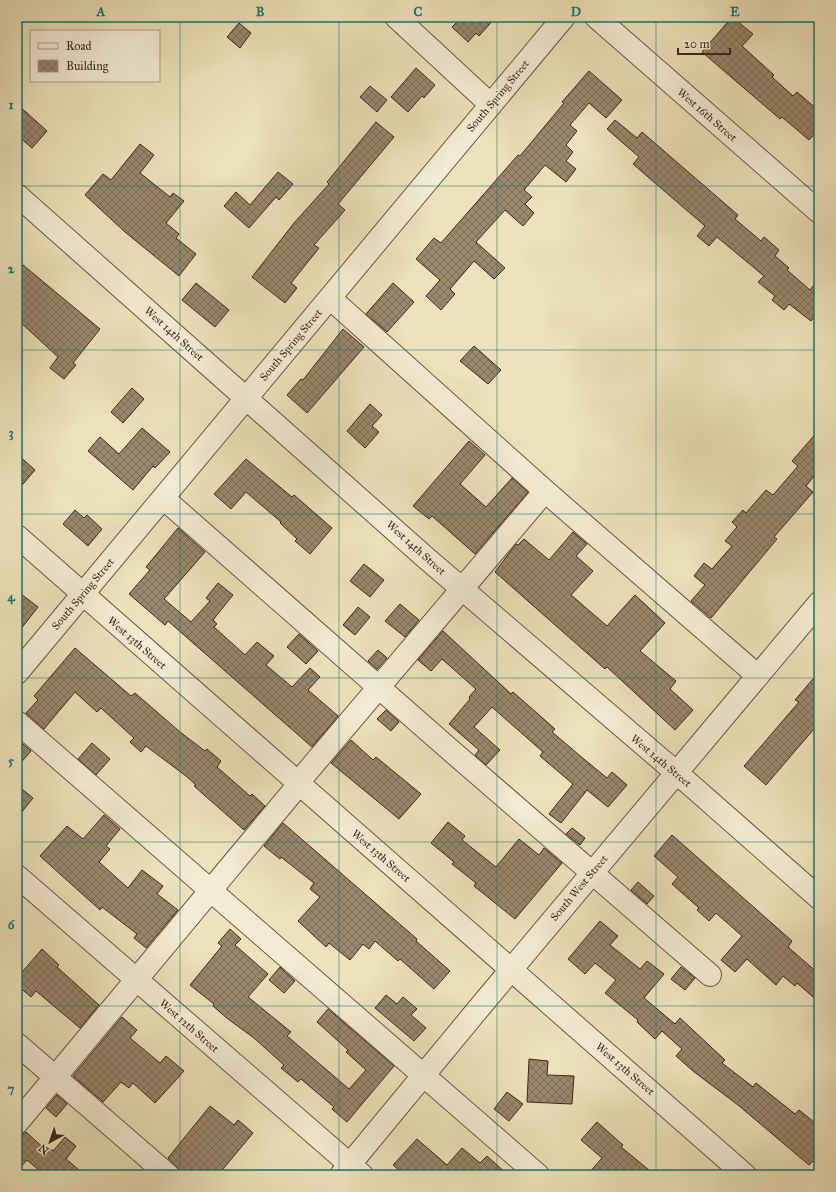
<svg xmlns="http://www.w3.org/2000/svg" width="836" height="1192" viewBox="0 0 836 1192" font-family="'IM FELL Great Primer',serif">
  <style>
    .building { fill: url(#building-cross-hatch); stroke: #402518 }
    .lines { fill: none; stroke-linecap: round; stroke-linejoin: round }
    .minor-casing { stroke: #6b5441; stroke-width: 24 }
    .minor { stroke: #f3ecd3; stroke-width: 22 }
    .grid { fill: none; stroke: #0f766e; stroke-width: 1; stroke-opacity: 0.55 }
    .labels { text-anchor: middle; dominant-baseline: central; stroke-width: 4; stroke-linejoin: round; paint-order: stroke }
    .street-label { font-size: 11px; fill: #402518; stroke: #f3ecd3 }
    .neatline { fill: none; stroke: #0f766e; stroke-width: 1.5 }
    .grid-label { font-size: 13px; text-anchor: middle; font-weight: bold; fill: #0f766e }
  </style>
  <defs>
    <pattern id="building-cross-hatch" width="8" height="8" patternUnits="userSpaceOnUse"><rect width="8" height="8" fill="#9a876d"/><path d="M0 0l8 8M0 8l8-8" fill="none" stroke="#7f6e59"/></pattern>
  </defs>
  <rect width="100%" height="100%" fill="#ede2bb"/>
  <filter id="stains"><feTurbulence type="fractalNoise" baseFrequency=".005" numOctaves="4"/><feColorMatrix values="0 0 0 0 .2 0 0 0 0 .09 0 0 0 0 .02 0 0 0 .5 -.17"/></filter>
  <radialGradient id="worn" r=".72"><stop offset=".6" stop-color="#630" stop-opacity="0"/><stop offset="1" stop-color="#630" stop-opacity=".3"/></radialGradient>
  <path class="building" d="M 462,17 L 496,17 L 479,36 L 476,33 L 468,42 L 452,27 Z
    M 732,17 L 753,34 L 742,46 L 774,75 L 772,77 L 793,96 L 797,92 L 819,111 L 819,129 L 809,140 L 782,117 L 780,119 L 702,52 Z
    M 239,23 L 251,33 L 240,48 L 227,37 Z
    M 416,68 L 435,85 L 424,98 L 422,96 L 408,112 L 391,97 Z
    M 589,71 L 622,100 L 606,118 L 589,103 L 570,125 L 577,131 L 566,145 L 573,152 L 566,161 L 576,169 L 566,182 L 545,165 L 524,190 L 532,197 L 525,204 L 534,213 L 523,226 L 505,210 L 476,242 L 505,268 L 494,279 L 474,261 L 450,289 L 455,294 L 441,310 L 426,296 L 440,280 L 416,259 L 434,238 L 441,243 L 518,155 L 520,156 L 564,103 L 562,102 Z
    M 370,86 L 387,100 L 377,112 L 360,97 Z
    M 17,104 L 47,131 L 32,148 L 17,135 Z
    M 615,120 L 637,138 L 642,132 L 738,215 L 735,219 L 761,241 L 764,237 L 779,250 L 775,256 L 789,268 L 787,270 L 810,290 L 819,279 L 819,311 L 811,321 L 789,304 L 784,310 L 772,300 L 775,296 L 758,282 L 764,276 L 717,237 L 709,246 L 697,236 L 705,226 L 633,164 L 639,157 L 607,129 Z
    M 376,122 L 394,137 L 338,204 L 345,210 L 314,245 L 319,248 L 291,283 L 297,288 L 285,303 L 252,277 L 294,223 L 329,184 L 327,182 Z
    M 140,144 L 154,155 L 140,173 L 170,197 L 173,193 L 184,201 L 166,223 L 179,234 L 176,238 L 196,254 L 179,276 L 125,232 L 85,195 L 103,174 L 111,180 Z
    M 278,172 L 293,184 L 279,200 L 276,197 L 249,228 L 224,206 L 236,192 L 250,205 Z
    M 17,260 L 100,329 L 73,363 L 76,365 L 64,379 L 50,368 L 58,357 L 17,319 Z
    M 196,283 L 229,310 L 215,327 L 182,300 Z
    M 393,283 L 414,302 L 387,332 L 366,314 Z
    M 343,329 L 364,347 L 307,413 L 287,395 L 301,379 L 303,380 Z
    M 474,346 L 501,370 L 488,384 L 460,361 Z
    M 132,388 L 144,399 L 123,423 L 111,412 Z
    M 370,404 L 382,415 L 372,426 L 379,432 L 365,448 L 347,431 Z
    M 142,428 L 170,452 L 155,468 L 153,466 L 133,490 L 88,451 L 100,437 L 119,454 Z
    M 819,430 L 819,470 L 806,486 L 813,492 L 774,537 L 777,539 L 711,618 L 691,601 L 705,585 L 694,576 L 704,563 L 712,569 L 732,546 L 725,541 L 737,527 L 732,522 L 743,510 L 746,513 L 766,490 L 773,495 L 798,466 L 792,461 Z
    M 469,441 L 485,455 L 460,484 L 486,507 L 512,478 L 528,492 L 475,554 L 432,516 L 429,519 L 413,506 Z
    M 17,454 L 35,470 L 17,491 Z
    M 246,459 L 292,497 L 294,495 L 332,528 L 310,554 L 295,541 L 297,539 L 280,523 L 281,522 L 246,492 L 231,509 L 214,494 Z
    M 75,510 L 84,518 L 87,515 L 102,529 L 88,546 L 63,524 Z
    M 178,528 L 205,552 L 164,599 L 191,622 L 210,601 L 206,598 L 218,583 L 233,595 L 213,620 L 217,624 L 214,627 L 245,655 L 257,642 L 274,656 L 266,665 L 292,687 L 310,668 L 320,677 L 308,690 L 338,716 L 312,747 L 168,621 L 165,625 L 129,594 L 150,570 L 146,567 Z
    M 573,532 L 587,544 L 576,556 L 593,571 L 571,595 L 607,626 L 635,595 L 665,623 L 640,651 L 676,681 L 670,689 L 693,710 L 675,730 L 607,667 L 605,669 L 495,572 L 516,544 L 518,545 L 524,539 L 549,560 Z
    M 364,564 L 384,580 L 370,597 L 350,581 Z
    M 17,591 L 38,607 L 17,634 Z
    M 400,604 L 419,620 L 405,637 L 385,621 Z
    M 358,607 L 370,617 L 355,635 L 343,625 Z
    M 443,631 L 511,694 L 513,692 L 555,729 L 552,732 L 579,755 L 607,778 L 612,772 L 627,785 L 608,807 L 587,790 L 561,823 L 549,814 L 573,784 L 540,756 L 543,752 L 492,707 L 474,727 L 500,750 L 486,765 L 475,755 L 479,750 L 449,724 L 470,699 L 469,697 L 476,689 L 442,659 L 431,671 L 418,660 Z
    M 299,634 L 318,651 L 306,664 L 287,647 Z
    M 75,648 L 131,696 L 135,693 L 180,732 L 205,751 L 207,749 L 221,761 L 217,767 L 250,796 L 252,794 L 265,806 L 244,830 L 194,786 L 196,785 L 186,776 L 146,746 L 141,752 L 130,742 L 134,738 L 101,708 L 97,712 L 75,692 L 44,729 L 26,713 L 38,700 L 34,696 Z
    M 378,650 L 387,658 L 377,669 L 368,661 Z
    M 819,672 L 819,723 L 766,785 L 744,766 L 799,702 L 795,700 Z
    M 386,710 L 399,722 L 391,731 L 377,719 Z
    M 17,739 L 31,751 L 17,767 Z
    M 351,740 L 373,760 L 376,757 L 421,794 L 399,819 L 331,763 Z
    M 92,743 L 110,759 L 96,775 L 78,759 Z
    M 17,785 L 33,798 L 17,818 Z
    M 104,815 L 120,829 L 106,846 L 110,849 L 99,862 L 128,888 L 142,870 L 163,886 L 157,894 L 178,910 L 146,948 L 134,938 L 137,934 L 102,907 L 100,910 L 40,856 L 67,826 L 83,839 Z
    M 448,822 L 465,836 L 462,840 L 496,867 L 519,839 L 539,855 L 544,848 L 562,863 L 515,919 L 474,886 L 476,883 L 452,864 L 454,862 L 431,843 Z
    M 283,823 L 417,939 L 416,941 L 450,971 L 434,989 L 400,959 L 398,961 L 375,941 L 369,949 L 363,944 L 350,960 L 329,943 L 326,947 L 298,921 L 320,897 L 310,889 L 314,883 L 281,857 L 280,859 L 264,846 Z
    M 572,828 L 585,838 L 580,845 L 566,834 Z
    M 672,835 L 792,941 L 788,947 L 819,974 L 819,1002 L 797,983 L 795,986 L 783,976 L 776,985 L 747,959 L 735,972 L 721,960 L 742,936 L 716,913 L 709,921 L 697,910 L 699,908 L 672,884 L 678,877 L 654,856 Z
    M 638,882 L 654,896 L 647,904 L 631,890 Z
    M 600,921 L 618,936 L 610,945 L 640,969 L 647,961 L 664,974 L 644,998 L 675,1024 L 680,1018 L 725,1060 L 722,1063 L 753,1087 L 756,1083 L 795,1114 L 799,1110 L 819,1126 L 819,1166 L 813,1161 L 809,1165 L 738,1105 L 693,1071 L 676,1056 L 682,1049 L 662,1031 L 655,1039 L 637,1022 L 638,1020 L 605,993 L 616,980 L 595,963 L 585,974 L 568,959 Z
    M 230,929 L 241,939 L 235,945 L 268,974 L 248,997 L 291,1032 L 287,1036 L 349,1089 L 366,1070 L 346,1052 L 348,1050 L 317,1022 L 328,1009 L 394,1066 L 347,1122 L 332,1109 L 334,1107 L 301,1079 L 298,1082 L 281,1068 L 284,1065 L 254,1038 L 228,1019 L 213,1006 L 214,1004 L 190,985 L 222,946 L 218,943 Z
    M 42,949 L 59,965 L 57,967 L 99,1005 L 80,1028 L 36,991 L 31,997 L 17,985 L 17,978 Z
    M 280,967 L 295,981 L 284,993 L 269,980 Z
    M 681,967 L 695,978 L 685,990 L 671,979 Z
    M 386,995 L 397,1004 L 403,997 L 417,1009 L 411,1015 L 426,1028 L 414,1041 L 375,1008 Z
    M 122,1017 L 137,1030 L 130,1038 L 160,1063 L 166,1056 L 184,1071 L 155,1103 L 133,1083 L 129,1088 L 121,1082 L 103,1102 L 73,1076 Z
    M 529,1059 L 548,1061 L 547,1075 L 574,1076 L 572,1104 L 527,1102 Z
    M 507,1092 L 523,1104 L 509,1121 L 494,1109 Z
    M 57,1095 L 67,1104 L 56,1117 L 46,1108 Z
    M 210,1106 L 234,1125 L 238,1120 L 253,1133 L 218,1175 L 197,1175 L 190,1169 L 184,1175 L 168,1158 Z
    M 597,1122 L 623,1145 L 621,1147 L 655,1175 L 587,1175 L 602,1158 L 581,1140 Z
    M 26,1132 L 47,1151 L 50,1148 L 53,1151 L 65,1137 L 76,1146 L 66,1159 L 85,1175 L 45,1175 L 27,1160 L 17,1171 L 17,1138 Z
    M 417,1139 L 447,1165 L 462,1148 L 480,1163 L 487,1156 L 508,1175 L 405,1175 L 393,1165 Z"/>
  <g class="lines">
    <defs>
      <path id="minor" d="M 396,17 L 491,105
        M 596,17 L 819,212
        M 17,195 L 426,558 L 693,787 L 819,898
        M 330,298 L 545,491 L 758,676
        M 163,498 L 448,748 L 710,975
        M 17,536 L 745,1175
        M 17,673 L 564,17
        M 17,722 L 538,1175
        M 17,876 L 362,1175
        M 17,1044 L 168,1175
        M 17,1123 L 295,789 L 301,779 L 545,491
        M 341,1175 L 484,1002 L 819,603"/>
    </defs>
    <use href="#minor" class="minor-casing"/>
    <use href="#minor" class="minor"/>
  </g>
  <path class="grid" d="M 180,17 L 180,1175M 339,17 L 339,1175M 497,17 L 497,1175M 656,17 L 656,1175M 17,186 L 819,186M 17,350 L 819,350M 17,514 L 819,514M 17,678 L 819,678M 17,842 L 819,842M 17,1006 L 819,1006"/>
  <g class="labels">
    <g class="street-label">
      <text transform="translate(498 96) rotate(-50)">South Spring Street</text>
      <text transform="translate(707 115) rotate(41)">West 16th Street</text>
      <text transform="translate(174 334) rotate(42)">West 14th Street</text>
      <text transform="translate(291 345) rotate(-50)">South Spring Street</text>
      <text transform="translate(416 548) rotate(42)">West 14th Street</text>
      <text transform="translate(83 594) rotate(-50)">South Spring Street</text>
      <text transform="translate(137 643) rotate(41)">West 13th Street</text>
      <text transform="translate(661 761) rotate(40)">West 14th Street</text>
      <text transform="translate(381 856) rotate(41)">West 13th Street</text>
      <text transform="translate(579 888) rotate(-50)">South West Street</text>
      <text transform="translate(189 1026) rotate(41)">West 12th Street</text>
      <text transform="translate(625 1069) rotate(41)">West 13th Street</text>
    </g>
  </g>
  <rect width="836" height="1192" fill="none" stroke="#ede2bb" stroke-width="44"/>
  <rect x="30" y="30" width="130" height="52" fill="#f3ecd3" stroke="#ab9c88"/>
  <rect x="38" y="43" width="20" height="6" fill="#f3ecd3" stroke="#ab9c88"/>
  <text x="66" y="50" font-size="12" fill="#402518">Road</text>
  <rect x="38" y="60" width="20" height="12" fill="url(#building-cross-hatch)" stroke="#ab9c88"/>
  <text x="66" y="70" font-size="12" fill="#402518">Building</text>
  <g transform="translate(50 1142) rotate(220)" stroke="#f3ecd3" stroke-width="3" paint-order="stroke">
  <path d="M0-3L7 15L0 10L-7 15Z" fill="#402518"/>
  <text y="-6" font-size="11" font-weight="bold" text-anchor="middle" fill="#402518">N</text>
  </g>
  <path d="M678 48v6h52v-6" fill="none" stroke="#402518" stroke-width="2"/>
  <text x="684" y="48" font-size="12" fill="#402518" stroke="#f3ecd3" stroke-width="3" paint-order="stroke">20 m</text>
  <rect x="22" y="22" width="792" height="1148" class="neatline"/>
  <g class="grid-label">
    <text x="101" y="16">A</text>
    <text x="260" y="16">B</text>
    <text x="418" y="16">C</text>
    <text x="576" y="16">D</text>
    <text x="735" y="16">E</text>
    <text x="11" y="109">1</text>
    <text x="11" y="273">2</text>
    <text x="11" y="437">3</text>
    <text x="11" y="601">4</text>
    <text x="11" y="765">5</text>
    <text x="11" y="929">6</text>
    <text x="11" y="1093">7</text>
  </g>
  <rect width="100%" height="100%" filter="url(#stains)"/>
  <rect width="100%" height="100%" fill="url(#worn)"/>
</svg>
